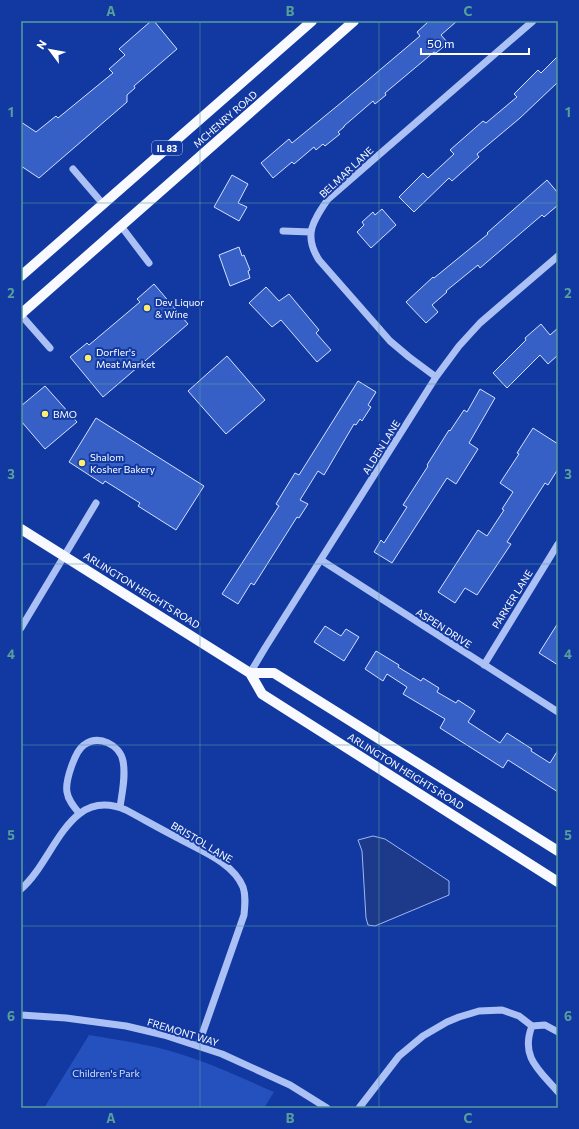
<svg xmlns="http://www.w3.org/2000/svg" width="579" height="1129" viewBox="0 0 579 1129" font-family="Commissioner,sans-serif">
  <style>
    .green { fill: #2551bf }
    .water { fill: #1c398a; stroke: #9db8f8 }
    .building { fill: #3660c5; stroke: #d4e0fe }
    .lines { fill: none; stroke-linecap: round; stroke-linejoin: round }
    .minor { stroke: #abc0f5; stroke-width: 7 }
    .major { stroke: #f9faff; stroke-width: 10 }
    .grid { fill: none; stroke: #579f9a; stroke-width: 1; stroke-opacity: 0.55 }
    .poi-dot { fill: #ffed6f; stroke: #1239a1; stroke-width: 1.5 }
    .labels { text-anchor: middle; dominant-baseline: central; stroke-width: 4; stroke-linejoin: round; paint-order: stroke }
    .shield { fill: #1239a1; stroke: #b8c4e3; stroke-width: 1 }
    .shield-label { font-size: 9px; font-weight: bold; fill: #fff }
    .street-label { font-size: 10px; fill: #fff; stroke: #1239a1 }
    .poi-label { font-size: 10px; fill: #fff; stroke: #1239a1; text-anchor: start }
    .park-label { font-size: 10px; fill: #d4e0fe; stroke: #1239a1 }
    .neatline { fill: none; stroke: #579f9a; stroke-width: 1.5 }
    .grid-label { font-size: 13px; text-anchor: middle; font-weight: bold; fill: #579f9a }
  </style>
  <rect width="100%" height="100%" fill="#1239a1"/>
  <path class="green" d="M 89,1035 C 118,1040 148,1044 177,1053 C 210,1063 242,1078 274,1092 L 264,1108 L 44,1108 Z"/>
  <path class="water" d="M 373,836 L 385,839 L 449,881 L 449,895 L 375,926 L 368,925 L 366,918 L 362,851 L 358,840 Z"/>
  <path class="building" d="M 151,21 L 154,21 L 177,49 L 134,86 L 135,88 L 127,95 L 127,102 L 39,178 L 21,166 L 21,122 L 36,132 L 56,116 L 58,118 L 113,73 L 109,69 L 125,55 L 119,49 Z
    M 429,21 L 457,21 L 441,35 L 448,43 L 436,53 L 434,52 L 385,93 L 386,95 L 375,104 L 373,101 L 344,126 L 344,127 L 338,132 L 340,134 L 325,146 L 323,144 L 316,150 L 314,147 L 294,164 L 292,162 L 273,178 L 261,163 L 289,139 L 292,143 L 342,102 L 420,36 L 417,32 Z
    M 558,56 L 558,82 L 520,118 L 477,154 L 479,157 L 452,181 L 449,178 L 414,212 L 399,197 L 423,173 L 428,178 L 454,154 L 450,150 L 483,121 L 486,123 L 517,97 L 514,94 L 538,70 L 541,73 Z
    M 232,175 L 248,184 L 238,203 L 247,207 L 239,221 L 214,207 Z
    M 547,180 L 558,193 L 558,205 L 544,217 L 542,215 L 480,268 L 478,265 L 446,291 L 447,292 L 432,305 L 438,312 L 426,323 L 406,302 L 433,277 L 434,278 L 488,234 L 487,233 Z
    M 382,209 L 396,225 L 371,248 L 357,232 L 364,225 L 362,222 L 373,212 L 375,215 Z
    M 239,247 L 242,256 L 244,255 L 250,270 L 248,271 L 250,278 L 230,286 L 219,255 Z
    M 154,284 L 188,324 L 103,397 L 70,357 L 87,343 L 89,345 L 140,302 L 137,299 Z
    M 266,287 L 279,301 L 289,294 L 319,330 L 316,333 L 331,350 L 317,362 L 281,320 L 272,327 L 249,303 Z
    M 541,324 L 550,335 L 558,328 L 558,355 L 548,364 L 540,355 L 507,388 L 493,373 L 526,340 L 525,338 Z
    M 227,356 L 265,400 L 226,434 L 188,391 Z
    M 358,381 L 376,392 L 368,405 L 371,407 L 362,421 L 360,419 L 356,425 L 354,424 L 324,475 L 318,471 L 300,500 L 308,504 L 299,518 L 297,517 L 254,585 L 251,583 L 238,604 L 222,594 L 279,506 L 276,504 L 295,473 L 299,475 Z
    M 45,386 L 77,422 L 45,449 L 21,421 L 21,406 Z
    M 480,389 L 495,398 L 469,443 L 478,449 L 456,484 L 447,478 L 392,563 L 374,552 L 381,540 L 384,543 L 407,507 L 403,505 L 428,466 L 427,465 L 449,430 L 450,431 L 464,410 L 467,412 Z
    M 96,418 L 204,486 L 176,530 L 138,506 L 140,503 L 105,481 L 103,484 L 69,462 Z
    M 533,428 L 558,444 L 558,469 L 548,485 L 545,483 L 507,542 L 511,544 L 477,595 L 465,588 L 455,603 L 438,592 L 478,530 L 487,536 L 504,510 L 502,509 L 513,492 L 500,483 L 519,454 L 517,453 Z
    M 558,623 L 558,665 L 539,653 Z
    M 325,626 L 341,636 L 346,629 L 359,637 L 344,661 L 314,642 Z
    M 376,651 L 399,665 L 398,667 L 421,681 L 423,678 L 439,688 L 437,692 L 456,703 L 458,700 L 475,711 L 468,722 L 500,743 L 507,733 L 532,749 L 531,751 L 550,763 L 558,750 L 558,792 L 508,760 L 503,768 L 440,728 L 445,719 L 403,694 L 407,687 L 387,674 L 383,681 L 365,669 Z"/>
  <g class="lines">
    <path class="minor" d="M 73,169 L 103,204
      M 121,226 L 149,263
      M 283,231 L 311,232
      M 21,315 L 50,348
      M 436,377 L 409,357 L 390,341 L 319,260 C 303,235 313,221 328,199 L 533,21
      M 321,560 L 558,712
      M 21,628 L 96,503
      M 484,665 L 558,544
      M 250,673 L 265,648 L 436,377 L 459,346 L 480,323 L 558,256
      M 79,813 C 74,807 68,800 67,792 C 65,781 75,751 84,745 C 99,734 120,745 123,761 C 126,776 122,793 120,807
      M 21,889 C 55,860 68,785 126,810 C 143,819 160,829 178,838 C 199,850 233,862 243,887 C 246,896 245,905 244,915 L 198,1046
      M 21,1015 L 66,1018 L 126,1026 L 164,1035 L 222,1054 L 290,1085 L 327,1108
      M 532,1026 C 520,1057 539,1070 558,1092
      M 359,1108 L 399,1056 L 423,1036 L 447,1022 L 459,1017 L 479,1011 L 502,1010 L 519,1016 L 532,1026 L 545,1025 L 558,1032"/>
    <path class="major" d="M 21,276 L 312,21
      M 21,314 L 354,21
      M 21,529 L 250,673 L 262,694 L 558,882
      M 250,673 L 274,673 L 558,851"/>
  </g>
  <path class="grid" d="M 200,21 L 200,1108M 379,21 L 379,1108M 21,203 L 558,203M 21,384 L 558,384M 21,564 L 558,564M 21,745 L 558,745M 21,926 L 558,926"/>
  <g class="poi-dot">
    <circle cx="147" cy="308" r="4"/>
    <circle cx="88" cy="358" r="4"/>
    <circle cx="45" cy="414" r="4"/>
    <circle cx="82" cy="463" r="4"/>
  </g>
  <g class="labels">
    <rect class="shield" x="152" y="141" width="30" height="14" rx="3"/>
    <g class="shield-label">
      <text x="167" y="148">IL 83</text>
    </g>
    <g class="street-label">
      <text transform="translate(225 119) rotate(-41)">MCHENRY ROAD</text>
      <text transform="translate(346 172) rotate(-43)">BELMAR LANE</text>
      <text transform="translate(381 447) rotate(-58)">ALDEN LANE</text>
      <text transform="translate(142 590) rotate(32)">ARLINGTON HEIGHTS ROAD</text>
      <text transform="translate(512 599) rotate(-58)">PARKER LANE</text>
      <text transform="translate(444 628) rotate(33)">ASPEN DRIVE</text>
      <text transform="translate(406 771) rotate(32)">ARLINGTON HEIGHTS ROAD</text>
      <text transform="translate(202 842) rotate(31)">BRISTOL LANE</text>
      <text transform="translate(183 1032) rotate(17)">FREMONT WAY</text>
    </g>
    <g class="poi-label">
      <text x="155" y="302">Dev Liquor<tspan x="155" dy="12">&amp; Wine</tspan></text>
      <text x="96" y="352">Dorfler's<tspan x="96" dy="12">Meat Market</tspan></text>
      <text x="53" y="414">BMO</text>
      <text x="90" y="457">Shalom<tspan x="90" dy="12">Kosher Bakery</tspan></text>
    </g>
    <g class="park-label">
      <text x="106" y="1073">Children's Park</text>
    </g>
  </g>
  <rect width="579" height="1129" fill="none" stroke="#1239a1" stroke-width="44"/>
  <g transform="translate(50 50) rotate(302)" stroke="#1239a1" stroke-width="3" paint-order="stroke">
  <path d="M0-3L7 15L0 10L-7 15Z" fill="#ffffff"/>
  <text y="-6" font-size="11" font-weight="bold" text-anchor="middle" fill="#ffffff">N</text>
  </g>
  <path d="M421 48v6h108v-6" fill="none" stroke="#ffffff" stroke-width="2"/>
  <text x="427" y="48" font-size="12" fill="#ffffff" stroke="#1239a1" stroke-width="3" paint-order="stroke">50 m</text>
  <rect x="22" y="22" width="535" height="1085" class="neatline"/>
  <g class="grid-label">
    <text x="111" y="16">A</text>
    <text x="290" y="16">B</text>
    <text x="468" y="16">C</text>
    <text x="11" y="117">1</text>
    <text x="568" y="117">1</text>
    <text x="11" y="298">2</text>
    <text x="568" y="298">2</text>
    <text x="11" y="479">3</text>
    <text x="568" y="479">3</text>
    <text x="11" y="659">4</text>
    <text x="568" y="659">4</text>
    <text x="11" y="840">5</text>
    <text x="568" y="840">5</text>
    <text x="11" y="1021">6</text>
    <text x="568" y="1021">6</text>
    <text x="111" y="1123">A</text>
    <text x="290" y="1123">B</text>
    <text x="468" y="1123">C</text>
  </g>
</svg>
